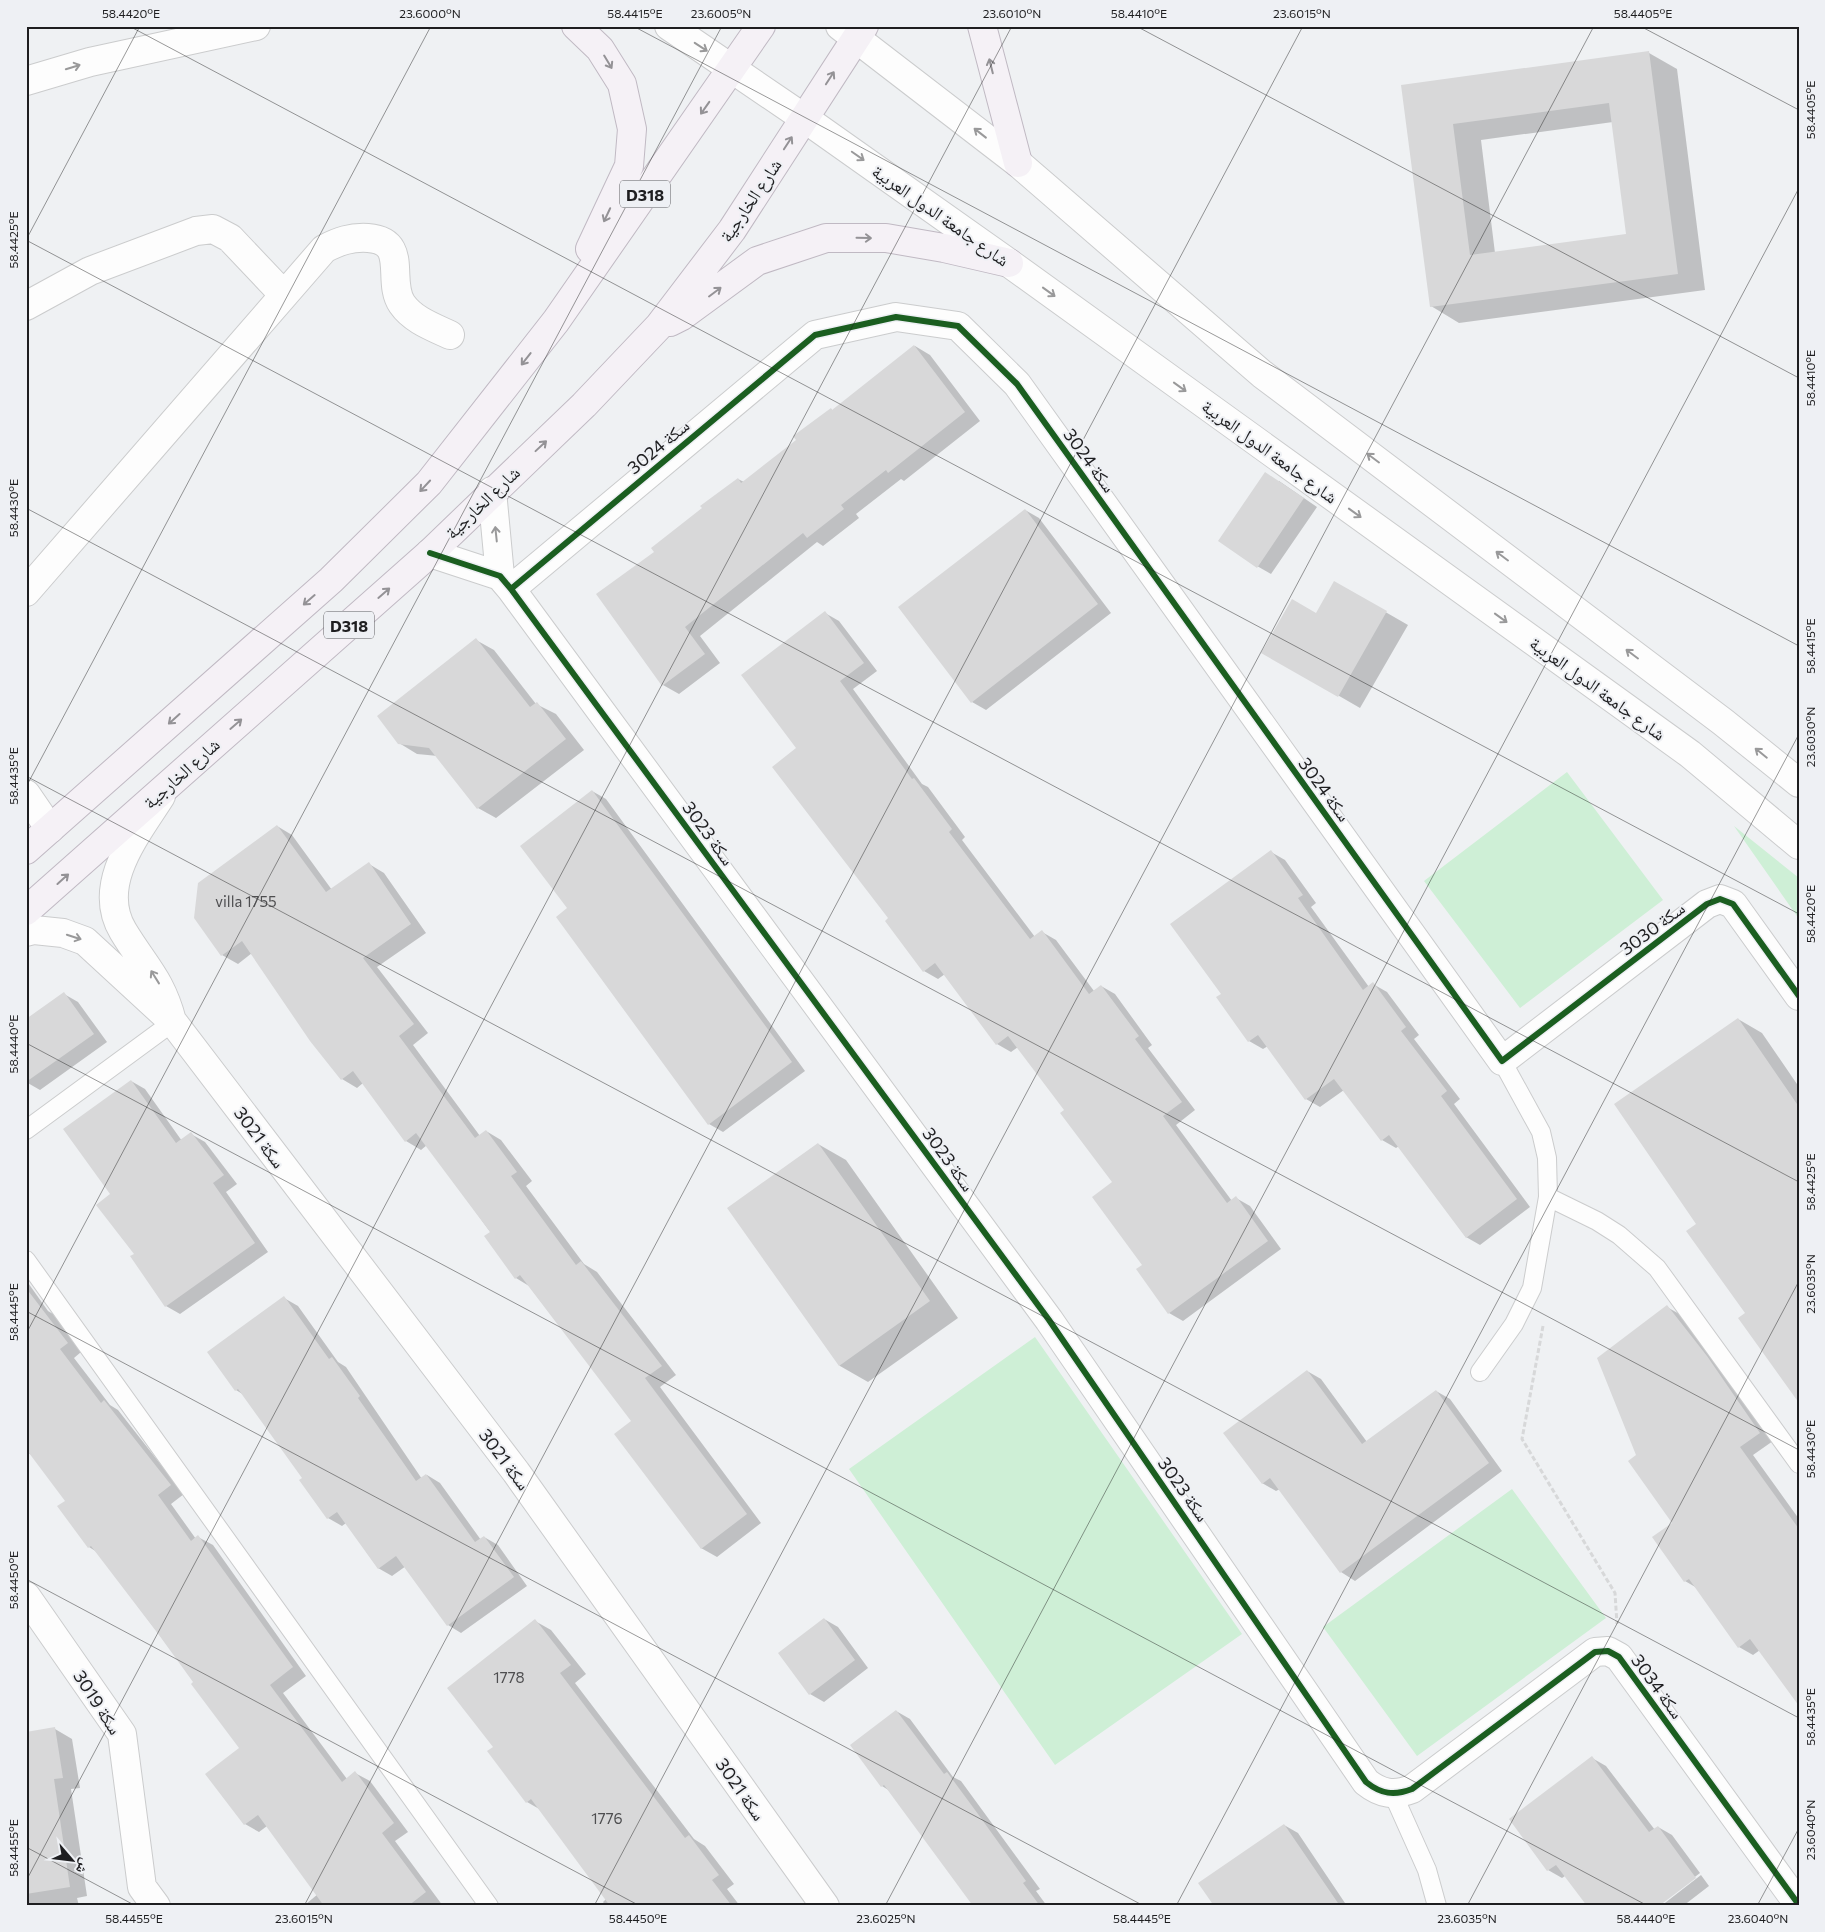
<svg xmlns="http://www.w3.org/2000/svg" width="1825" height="1932" viewBox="0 0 1825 1932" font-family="Commissioner,'Noto Naskh Arabic',sans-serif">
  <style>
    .green { fill: #ceefd6 }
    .shadow { fill: #0003; fill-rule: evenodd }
    .building { fill: #d8d8d9; fill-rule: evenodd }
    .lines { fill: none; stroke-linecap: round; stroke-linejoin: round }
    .lane-casing { stroke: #cbcccd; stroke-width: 20 }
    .street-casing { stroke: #cbcccd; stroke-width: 30 }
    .secondary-casing { stroke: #cbcccd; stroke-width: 30 }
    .primary-casing { stroke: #c0b9c3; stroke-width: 30 }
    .path { stroke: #d7d8d9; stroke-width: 3; stroke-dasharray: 5 2.5; stroke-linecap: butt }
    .lane { stroke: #fdfdfd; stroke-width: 18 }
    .street { stroke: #fdfdfd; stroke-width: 28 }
    .secondary { stroke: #fdfdfd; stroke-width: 28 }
    .primary { stroke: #f5f1f6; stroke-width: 28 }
    .cycleway-casing { stroke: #eef0f4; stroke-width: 9 }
    .cycleway { stroke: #1b5e20; stroke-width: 6 }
    .oneway { stroke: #99999a }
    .oneway2 { stroke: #949296 }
    .ticks { fill: none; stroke: #1e1e20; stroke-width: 1; stroke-opacity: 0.45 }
    .labels { text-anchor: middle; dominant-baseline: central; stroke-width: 4; stroke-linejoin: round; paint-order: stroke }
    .number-label { font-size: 15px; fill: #4e4e50 }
    .shield { fill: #eef0f4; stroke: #5c5d60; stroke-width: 1 }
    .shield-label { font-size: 16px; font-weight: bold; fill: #1e1e20 }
    .street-label { font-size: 18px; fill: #1e1e20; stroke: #eef0f4 }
    .neatline { fill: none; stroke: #1e1e20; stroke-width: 2 }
    .ticks-label { font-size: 12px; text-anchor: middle; fill: #1e1e20 }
  </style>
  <rect width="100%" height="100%" fill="#eff1f3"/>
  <path class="green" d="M 1567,772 L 1663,900 L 1520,1008 L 1424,881 Z
    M 1734,826 L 1799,878 L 1799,919 Z
    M 1035,1337 L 1242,1634 L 1055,1765 L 849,1469 Z
    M 1512,1489 L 1606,1618 L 1417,1756 L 1323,1627 Z"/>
  <path class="shadow" d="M 1649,53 L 1677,69 L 1705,290 L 1459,323 L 1431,306 L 1403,86 ZM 1613,122 L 1628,235 L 1495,253 L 1481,140 Z
    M 915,346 L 930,355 L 980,421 L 904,481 L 901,479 L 856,514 L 859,518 L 823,546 L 817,542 L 700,636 L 720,663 L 679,694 L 663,685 L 656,552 L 738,479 L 744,482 L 798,441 L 831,409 L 833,411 Z
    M 1279,481 L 1317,507 L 1271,574 L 1257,566 Z
    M 1025,510 L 1039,518 L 1111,613 L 986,710 L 972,702 Z
    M 1335,583 L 1408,625 L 1360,708 L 1263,652 L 1317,615 Z
    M 825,613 L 839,621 L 877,671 L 853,689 L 922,784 L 928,787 L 965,837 L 962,840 L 1035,937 L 1042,932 L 1056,940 L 1094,991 L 1101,986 L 1115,994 L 1152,1045 L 1148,1048 L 1195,1110 L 1176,1125 L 1232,1201 L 1236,1198 L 1250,1206 L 1281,1249 L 1183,1321 L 1169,1313 L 1144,1265 L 1113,1182 L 1065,1110 L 1018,1047 L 1011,1052 L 997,1044 L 945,974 L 938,979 L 924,971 L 886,921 L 890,918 L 798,749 Z
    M 476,640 L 494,650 L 536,704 L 556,714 L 584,750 L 496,818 L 478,808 L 438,756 L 417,754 L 399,743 Z
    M 592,791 L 606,799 L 805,1071 L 723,1132 L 709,1124 L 569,908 Z
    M 277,826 L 292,835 L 332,890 L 369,864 L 384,873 L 426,933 L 377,967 L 428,1033 L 413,1045 L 480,1136 L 486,1131 L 501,1140 L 532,1181 L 526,1186 L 584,1264 L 597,1272 L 676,1375 L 660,1387 L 761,1523 L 717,1557 L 701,1548 L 633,1421 L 529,1286 L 516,1278 L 491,1233 L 427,1145 L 421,1150 L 406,1141 L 363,1083 L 357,1088 L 342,1079 L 252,953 L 238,964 L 222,955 Z
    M 1271,852 L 1285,860 L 1316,903 L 1311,907 L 1369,987 L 1373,984 L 1387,992 L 1419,1035 L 1414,1039 L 1460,1099 L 1454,1104 L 1530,1207 L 1480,1245 L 1466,1237 L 1399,1146 L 1396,1148 L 1382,1140 L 1344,1090 L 1320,1107 L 1306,1099 L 1268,1046 L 1263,1049 L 1249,1041 L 1218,998 L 1223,994 Z
    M 64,994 L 78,1002 L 107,1042 L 40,1090 L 26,1082 Z
    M 1738,1019 L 1762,1033 L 1799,1087 L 1799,1395 L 1747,1314 L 1698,1224 Z
    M 131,1081 L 145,1089 L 182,1141 L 191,1134 L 205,1142 L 237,1184 L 226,1192 L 268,1252 L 180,1314 L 166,1306 L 135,1254 L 112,1194 Z
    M 818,1144 L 846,1160 L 958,1318 L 868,1382 L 840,1366 L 729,1208 Z
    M 26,1280 L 48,1311 L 53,1314 L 81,1352 L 74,1358 L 110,1405 L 118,1410 L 184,1494 L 171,1504 L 196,1539 L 198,1537 L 213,1545 L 306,1676 L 283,1693 L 347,1779 L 355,1773 L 370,1781 L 408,1832 L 395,1841 L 443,1906 L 307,1906 L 306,1904 L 318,1894 L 267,1826 L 259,1832 L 245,1824 L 241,1748 L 195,1682 L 97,1552 L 89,1547 L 67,1501 L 32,1455 L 26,1452 Z
    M 284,1298 L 298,1306 L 338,1362 L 346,1367 L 422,1479 L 427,1475 L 440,1483 L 481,1540 L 484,1537 L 498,1545 L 527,1586 L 461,1633 L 448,1625 L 406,1566 L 392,1576 L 378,1568 L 346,1523 L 342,1526 L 328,1518 L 303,1478 L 244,1395 L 236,1390 Z
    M 1667,1307 L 1681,1315 L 1773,1441 L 1753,1455 L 1799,1519 L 1799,1703 L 1760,1650 L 1753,1655 L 1739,1647 L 1697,1588 L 1685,1581 L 1673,1523 L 1638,1455 Z
    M 1307,1371 L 1321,1379 L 1367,1442 L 1436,1391 L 1450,1399 L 1502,1471 L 1355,1581 L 1341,1572 L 1280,1489 L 1276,1491 L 1262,1483 Z
    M 824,1619 L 838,1627 L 868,1668 L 824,1702 L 810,1694 Z
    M 535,1621 L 551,1630 L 586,1674 L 575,1683 L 694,1839 L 705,1846 L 734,1884 L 727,1889 L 740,1906 L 606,1906 L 603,1902 L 606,1899 L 541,1810 L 527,1802 L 495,1747 Z
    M 896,1711 L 910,1719 L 953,1777 L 961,1781 L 1040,1889 L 1036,1891 L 1047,1906 L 975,1906 L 890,1791 L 882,1786 Z
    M 55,1729 L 72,1739 L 80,1788 L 71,1789 L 87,1896 L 77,1898 L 79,1906 L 26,1906 L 26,1734 Z
    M 1592,1758 L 1606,1766 L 1655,1830 L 1658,1827 L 1672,1835 L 1700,1873 L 1657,1906 L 1565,1876 L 1562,1878 L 1548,1870 Z
    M 1284,1825 L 1298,1833 L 1347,1906 L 1215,1906 Z
    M 1701,1875 L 1709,1886 L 1683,1906 L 1661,1906 Z"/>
  <path class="building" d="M 1649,51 L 1678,274 L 1430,307 L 1401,85 ZM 1609,103 L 1626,234 L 1470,255 L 1453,124 Z
    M 914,345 L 965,412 L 888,473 L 886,470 L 841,505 L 844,509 L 807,538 L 803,533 L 685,627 L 705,654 L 662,686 L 596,594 L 654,552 L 651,548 L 702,508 L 700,506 L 738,478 L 741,483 L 796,440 L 793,436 L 831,408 L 832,410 Z
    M 1265,472 L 1304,498 L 1257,568 L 1218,541 Z
    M 1025,509 L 1098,604 L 971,703 L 898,607 Z
    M 1334,581 L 1387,611 L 1338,697 L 1261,653 L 1292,599 L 1316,613 Z
    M 825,611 L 864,663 L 840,681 L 912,779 L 914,778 L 952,829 L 949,832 L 1030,939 L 1042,930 L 1089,994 L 1101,985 L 1139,1036 L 1135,1039 L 1182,1102 L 1163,1116 L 1227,1203 L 1236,1196 L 1268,1241 L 1168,1314 L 1136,1269 L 1142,1265 L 1092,1197 L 1112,1182 L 1060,1113 L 1064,1110 L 1008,1036 L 996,1045 L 935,963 L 923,972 L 885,921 L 888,918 L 772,767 L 796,748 L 741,675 Z
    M 476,638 L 530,707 L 537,702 L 566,739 L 477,809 L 429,748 L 398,744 L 377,716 Z
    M 592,790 L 792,1062 L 708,1125 L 556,917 L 567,908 L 520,846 Z
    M 277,825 L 326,892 L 369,862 L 411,924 L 363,958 L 414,1024 L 399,1036 L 475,1138 L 486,1130 L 517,1172 L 511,1176 L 576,1265 L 581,1261 L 662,1366 L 645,1378 L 747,1514 L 701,1549 L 614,1434 L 631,1421 L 520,1275 L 515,1279 L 484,1236 L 490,1232 L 416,1133 L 405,1142 L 353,1071 L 341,1080 L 310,1041 L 242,941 L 221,956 L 194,918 L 198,883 Z
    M 1271,850 L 1303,895 L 1298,898 L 1363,990 L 1373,982 L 1406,1027 L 1401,1031 L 1447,1091 L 1441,1096 L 1517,1199 L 1466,1238 L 1389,1135 L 1381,1141 L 1334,1079 L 1305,1100 L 1258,1035 L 1248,1042 L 1216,997 L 1221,994 L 1170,924 Z
    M 64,992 L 94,1034 L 26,1082 L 26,1019 Z
    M 1738,1018 L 1799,1107 L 1799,1403 L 1738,1318 L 1745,1313 L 1686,1231 L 1696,1224 L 1614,1104 Z
    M 131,1080 L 176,1143 L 191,1132 L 224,1175 L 213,1183 L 255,1243 L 165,1307 L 130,1256 L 134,1254 L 96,1205 L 110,1194 L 63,1129 Z
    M 818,1143 L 930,1301 L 839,1366 L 727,1208 Z
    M 26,1288 L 68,1343 L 60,1349 L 101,1403 L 104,1400 L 171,1485 L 158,1495 L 191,1541 L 198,1535 L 293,1667 L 270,1685 L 342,1782 L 355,1771 L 394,1823 L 382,1833 L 426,1892 L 408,1906 L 324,1906 L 258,1815 L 244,1825 L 205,1774 L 239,1748 L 191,1684 L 193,1682 L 159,1635 L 91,1546 L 88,1548 L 57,1506 L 65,1501 L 26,1449 Z
    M 284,1296 L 329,1359 L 332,1357 L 360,1396 L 358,1398 L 416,1481 L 426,1474 L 475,1542 L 484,1536 L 514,1577 L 447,1626 L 396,1556 L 378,1569 L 337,1512 L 327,1519 L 299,1480 L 302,1478 L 238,1389 L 235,1391 L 207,1352 Z
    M 1667,1305 L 1707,1356 L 1760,1433 L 1740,1447 L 1799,1529 L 1799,1706 L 1750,1639 L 1738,1648 L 1689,1579 L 1684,1582 L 1652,1537 L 1672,1523 L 1628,1461 L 1636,1455 L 1597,1358 Z
    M 1307,1370 L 1362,1444 L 1436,1390 L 1489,1463 L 1340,1573 L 1270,1478 L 1262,1484 L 1223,1433 Z
    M 824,1618 L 855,1660 L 809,1695 L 778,1653 Z
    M 535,1619 L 571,1665 L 560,1673 L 685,1838 L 689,1835 L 719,1875 L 712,1880 L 732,1906 L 610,1906 L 531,1799 L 526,1803 L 487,1751 L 493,1747 L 447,1688 Z
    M 896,1710 L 944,1774 L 947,1772 L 978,1814 L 1026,1881 L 1023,1883 L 1040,1906 L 973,1906 L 884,1785 L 881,1787 L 850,1745 Z
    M 55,1727 L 63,1778 L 54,1779 L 70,1887 L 26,1894 L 26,1732 Z
    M 1592,1756 L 1649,1832 L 1658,1826 L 1696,1878 L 1659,1906 L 1587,1906 L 1556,1865 L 1547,1871 L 1509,1819 Z
    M 1284,1824 L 1340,1906 L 1214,1906 L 1198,1883 Z"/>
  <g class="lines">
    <defs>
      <path id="lane" d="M 26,1130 L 173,1022
        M 1548,1197 L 1597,1221 L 1619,1235 L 1657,1268 L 1799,1464
        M 26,1260 L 489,1906
        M 1480,1372 L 1514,1324 L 1532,1288 L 1548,1197 L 1547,1158 L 1541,1132 L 1502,1061
        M 1393,1794 L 1427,1870 L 1437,1906"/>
      <path id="street" d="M 26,306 L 90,271 L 196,231 L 213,229 L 230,238 L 284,295
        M 492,491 L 500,576
        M 430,553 L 500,576 L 511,589 L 1049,1320 L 1366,1782 C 1381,1794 1394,1796 1412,1789 L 1595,1652 L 1608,1651 L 1619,1657 L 1799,1905
        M 511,589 L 815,335 L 896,317 L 958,326 L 1017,384 L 1502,1061 L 1707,904 L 1720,899 L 1733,904 L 1799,996
        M 26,592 L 324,249 C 339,241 351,237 368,238 C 410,241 386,281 402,304 C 413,320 433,327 450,335
        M 26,794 L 50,829
        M 161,796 C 137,834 95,884 123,931 C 144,966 161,979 172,1021
        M 26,932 L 34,930 L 63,933 L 85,941 L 173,1022 L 516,1472 L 825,1906
        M 26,1596 L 122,1734 L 142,1887 L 156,1906"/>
      <path id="secondary" d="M 669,26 L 804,118 L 1009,263 L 1690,754 L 1799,845
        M 840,26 L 1018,163 L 1262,374 L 1723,722 L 1799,783
        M 26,81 L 90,62 L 256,26"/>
      <path id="primary" d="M 576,26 L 600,49 L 622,84 L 632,129 L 629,166 L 590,249
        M 982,26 L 1018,163
        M 670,322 L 682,316 L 757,261 L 826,238 L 886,238 L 944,248 L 1009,263
        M 26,850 L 331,580 L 429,483 L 556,321 L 761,26
        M 26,911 L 430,553 L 584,405 L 659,326 L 732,230 L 864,26"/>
    </defs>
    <use href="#lane" class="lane-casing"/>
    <use href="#street" class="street-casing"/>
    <use href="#secondary" class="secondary-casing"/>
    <use href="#primary" class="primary-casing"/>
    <path class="path" d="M 1543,1326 L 1522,1439 L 1615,1593 L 1617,1624"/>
    <use href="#lane" class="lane"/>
    <use href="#street" class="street"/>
    <use href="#secondary" class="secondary"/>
    <use href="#primary" class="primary"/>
    <defs>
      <path id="cycleway" d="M 430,553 L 500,576 L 511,589 L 1049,1320 L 1366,1782 C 1381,1794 1394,1796 1412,1789 L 1595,1652 L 1608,1651 L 1619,1657 L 1799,1905
        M 511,589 L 815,335 L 896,317 L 958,326 L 1017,384 L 1502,1061 L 1707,904 L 1720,899 L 1733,904 L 1799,996"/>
    </defs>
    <use href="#cycleway" class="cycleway-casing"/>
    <use href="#cycleway" class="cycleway"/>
  </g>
  <defs><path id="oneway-shaft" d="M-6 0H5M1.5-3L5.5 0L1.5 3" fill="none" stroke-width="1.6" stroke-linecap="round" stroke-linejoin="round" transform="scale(1.25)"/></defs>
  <g class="oneway">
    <use href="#oneway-shaft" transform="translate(701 47) rotate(33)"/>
    <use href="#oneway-shaft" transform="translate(73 67) rotate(-17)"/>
    <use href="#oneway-shaft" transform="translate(980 133) rotate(-142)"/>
    <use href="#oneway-shaft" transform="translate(858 156) rotate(35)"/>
    <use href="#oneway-shaft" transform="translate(1049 292) rotate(36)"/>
    <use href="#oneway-shaft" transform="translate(1180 387) rotate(36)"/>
    <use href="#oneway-shaft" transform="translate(1373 458) rotate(-143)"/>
    <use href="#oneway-shaft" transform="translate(1355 513) rotate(36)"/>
    <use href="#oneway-shaft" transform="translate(496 534) rotate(-96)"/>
    <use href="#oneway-shaft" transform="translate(1502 556) rotate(-143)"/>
    <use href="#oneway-shaft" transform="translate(1501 618) rotate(36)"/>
    <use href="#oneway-shaft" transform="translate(1632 654) rotate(-143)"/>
    <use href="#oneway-shaft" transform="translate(1761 753) rotate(-141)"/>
    <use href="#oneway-shaft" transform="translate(74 937) rotate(18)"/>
    <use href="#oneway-shaft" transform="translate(155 977) rotate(-122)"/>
  </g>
  <g class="oneway2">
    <use href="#oneway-shaft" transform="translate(608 62) rotate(59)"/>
    <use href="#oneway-shaft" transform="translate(991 66) rotate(-104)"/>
    <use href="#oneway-shaft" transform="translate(830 78) rotate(-57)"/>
    <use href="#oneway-shaft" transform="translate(705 108) rotate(125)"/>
    <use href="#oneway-shaft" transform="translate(788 143) rotate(-57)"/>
    <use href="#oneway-shaft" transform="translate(607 215) rotate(115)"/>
    <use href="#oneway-shaft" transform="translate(864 238) rotate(1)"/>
    <use href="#oneway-shaft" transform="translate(715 292) rotate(-37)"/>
    <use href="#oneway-shaft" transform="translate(526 359) rotate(128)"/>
    <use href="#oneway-shaft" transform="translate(541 446) rotate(-43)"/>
    <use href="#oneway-shaft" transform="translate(425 486) rotate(133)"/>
    <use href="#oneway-shaft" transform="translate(384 593) rotate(-41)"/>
    <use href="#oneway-shaft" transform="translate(309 600) rotate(139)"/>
    <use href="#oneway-shaft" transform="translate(174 719) rotate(138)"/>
    <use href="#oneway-shaft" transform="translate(236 724) rotate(-41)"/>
    <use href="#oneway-shaft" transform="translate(63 879) rotate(-42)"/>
  </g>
  <path class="ticks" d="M 129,26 L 1799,914M 633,26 L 1799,646M 1136,26 L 1799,378M 1640,26 L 1799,110M 26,240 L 1799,1182M 26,240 L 140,26M 26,508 L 1799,1450M 26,776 L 1799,1718M 26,787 L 431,26M 26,1043 L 1648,1906M 26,1311 L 1144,1906M 26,1334 L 722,26M 26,1579 L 640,1906M 26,1847 L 136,1906M 26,1881 L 1012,26M 304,1906 L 1303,26M 594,1906 L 1594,26M 885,1906 L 1799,188M 1176,1906 L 1799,734M 1467,1906 L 1799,1281M 1757,1906 L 1799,1828"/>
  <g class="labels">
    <g class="number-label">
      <text x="246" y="901">villa 1755</text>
      <text x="509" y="1677">1778</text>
      <text x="607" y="1818">1776</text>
    </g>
    <g class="shield">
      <rect x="620" y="180.5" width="50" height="27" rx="4"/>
      <rect x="324" y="611.5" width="50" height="27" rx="4"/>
    </g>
    <g class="shield-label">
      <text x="645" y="194">D318</text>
      <text x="349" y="625">D318</text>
    </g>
    <g class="street-label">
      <text transform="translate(750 200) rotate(-56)">شارع الخارجية</text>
      <text transform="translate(941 215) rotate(35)">شارع جامعة الدول العربية</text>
      <text transform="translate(658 446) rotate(-40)">سكة 3024</text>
      <text transform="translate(1270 451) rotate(36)">شارع جامعة الدول العربية</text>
      <text transform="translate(1090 460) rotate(54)">سكة 3024</text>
      <text transform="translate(482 502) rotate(-44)">شارع الخارجية</text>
      <text transform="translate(1598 688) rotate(36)">شارع جامعة الدول العربية</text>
      <text transform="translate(181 773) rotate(-42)">شارع الخارجية</text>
      <text transform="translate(1325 789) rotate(54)">سكة 3024</text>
      <text transform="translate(709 833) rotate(54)">سكة 3023</text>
      <text transform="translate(1652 928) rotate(-37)">سكة 3030</text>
      <text transform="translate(260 1137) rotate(53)">سكة 3021</text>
      <text transform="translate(949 1159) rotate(54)">سكة 3023</text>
      <text transform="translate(505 1459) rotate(53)">سكة 3021</text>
      <text transform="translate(1184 1489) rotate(55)">سكة 3023</text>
      <text transform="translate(1658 1686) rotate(54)">سكة 3034</text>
      <text transform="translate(98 1702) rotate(57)">سكة 3019</text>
      <text transform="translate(741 1789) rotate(55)">سكة 3021</text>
    </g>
  </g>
  <rect width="1825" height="1932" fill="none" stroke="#eef0f4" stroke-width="55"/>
  <g transform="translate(72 1860) rotate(118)" stroke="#eef0f4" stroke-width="4" paint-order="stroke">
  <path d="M0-4L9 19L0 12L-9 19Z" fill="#1e1e20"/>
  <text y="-8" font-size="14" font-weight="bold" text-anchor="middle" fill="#1e1e20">ش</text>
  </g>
  <rect x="28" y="28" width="1770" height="1876" class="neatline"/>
  <g class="ticks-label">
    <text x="131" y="18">58.4420°E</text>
    <text x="430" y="18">23.6000°N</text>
    <text x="635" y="18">58.4415°E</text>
    <text x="721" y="18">23.6005°N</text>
    <text x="1012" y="18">23.6010°N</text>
    <text x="1139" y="18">58.4410°E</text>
    <text x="1302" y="18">23.6015°N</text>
    <text x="1643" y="18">58.4405°E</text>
    <text transform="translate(1811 110) rotate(-90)" y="4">58.4405°E</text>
    <text transform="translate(14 240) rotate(-90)" y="4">58.4425°E</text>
    <text transform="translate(1811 378) rotate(-90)" y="4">58.4410°E</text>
    <text transform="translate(14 508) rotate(-90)" y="4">58.4430°E</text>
    <text transform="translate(1811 646) rotate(-90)" y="4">58.4415°E</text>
    <text transform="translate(1811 737) rotate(-90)" y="4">23.6030°N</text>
    <text transform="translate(14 776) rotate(-90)" y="4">58.4435°E</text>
    <text transform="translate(1811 914) rotate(-90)" y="4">58.4420°E</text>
    <text transform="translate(14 1044) rotate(-90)" y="4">58.4440°E</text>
    <text transform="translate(1811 1182) rotate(-90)" y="4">58.4425°E</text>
    <text transform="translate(1811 1284) rotate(-90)" y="4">23.6035°N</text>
    <text transform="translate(14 1312) rotate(-90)" y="4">58.4445°E</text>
    <text transform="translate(1811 1449) rotate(-90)" y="4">58.4430°E</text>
    <text transform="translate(14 1580) rotate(-90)" y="4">58.4450°E</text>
    <text transform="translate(1811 1717) rotate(-90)" y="4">58.4435°E</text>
    <text transform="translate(1811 1830) rotate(-90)" y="4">23.6040°N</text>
    <text transform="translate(14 1848) rotate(-90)" y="4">58.4455°E</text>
    <text x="134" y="1923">58.4455°E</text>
    <text x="304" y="1923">23.6015°N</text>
    <text x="638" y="1923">58.4450°E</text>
    <text x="886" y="1923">23.6025°N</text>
    <text x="1142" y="1923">58.4445°E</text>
    <text x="1467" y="1923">23.6035°N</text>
    <text x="1646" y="1923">58.4440°E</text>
    <text x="1758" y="1923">23.6040°N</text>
  </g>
</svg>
